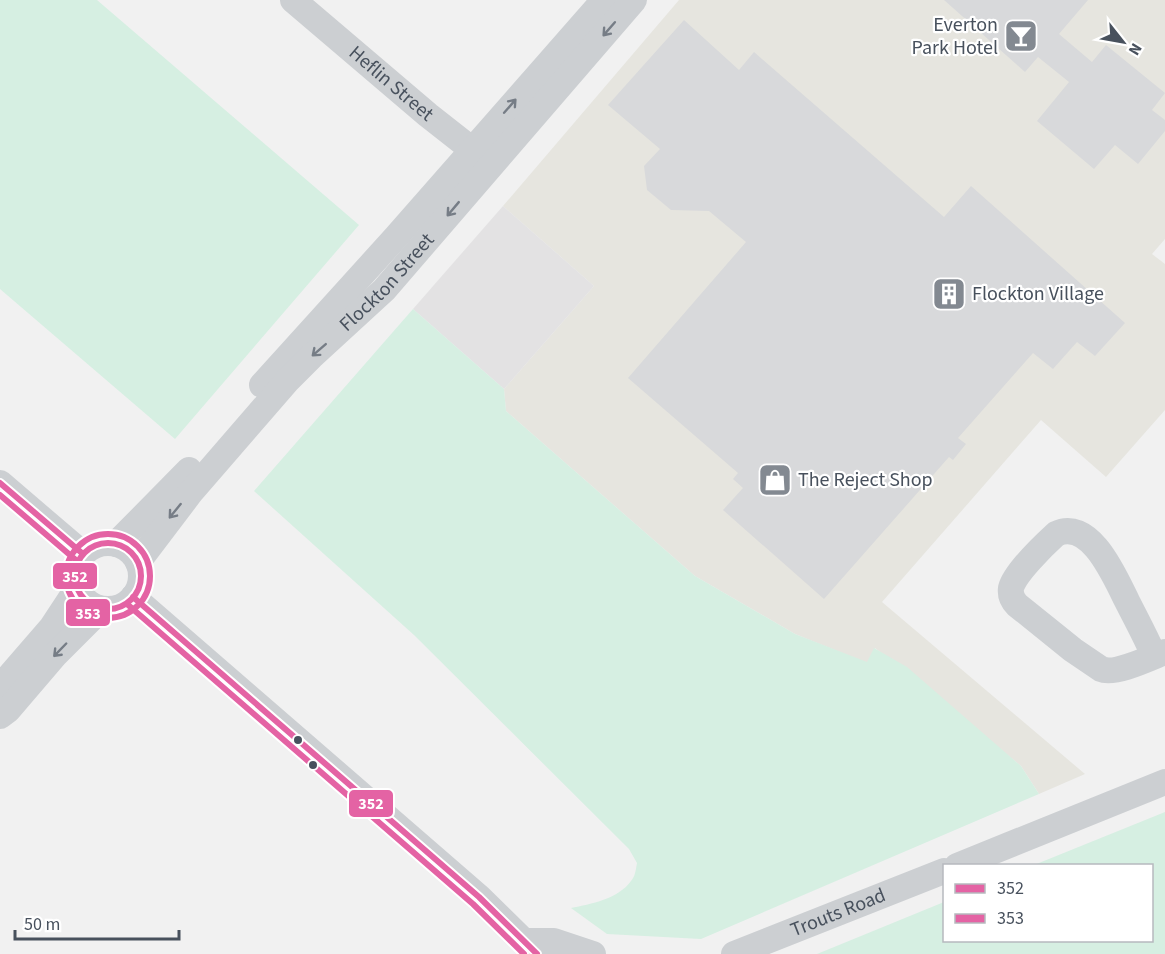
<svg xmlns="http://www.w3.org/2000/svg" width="1165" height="954" viewBox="0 0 1165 954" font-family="'Source Sans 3',sans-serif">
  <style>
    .commercial { fill: #e6e5df }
    .education { fill: #e3e2e3 }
    .green { fill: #d6efe2 }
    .building { fill: #d8d9db }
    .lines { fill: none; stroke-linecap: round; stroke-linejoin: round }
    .minor { stroke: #cccfd2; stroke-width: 26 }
    .bus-1-casing { stroke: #fff; stroke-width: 10 }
    .bus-2-casing { stroke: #fff; stroke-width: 10 }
    .bus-1 { stroke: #e463a4; stroke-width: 6 }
    .bus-2 { stroke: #e463a4; stroke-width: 6 }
    .oneway { stroke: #767d86 }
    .bus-dot { fill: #48515d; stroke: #fff; stroke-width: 2 }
    .labels { text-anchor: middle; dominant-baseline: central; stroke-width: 4.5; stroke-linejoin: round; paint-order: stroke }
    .poi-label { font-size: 20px; fill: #48515d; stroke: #fff; text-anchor: start }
    .street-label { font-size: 20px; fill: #48515d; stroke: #fff }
    .line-badge { stroke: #fff; stroke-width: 2 }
    .badge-label { font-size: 16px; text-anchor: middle; font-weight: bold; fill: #fff }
  </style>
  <rect width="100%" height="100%" fill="#f1f1f1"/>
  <path class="commercial" d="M 679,0 L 1165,0 L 1165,239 L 1152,254 L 1165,264 L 1165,410 L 1106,477 L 1041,420 L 882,602 L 1085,774 L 1039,794 L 1021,766 L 875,648 L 867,663 L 795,634 L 695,576 L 506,411 L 504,389 L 594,286 L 503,206 Z"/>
  <path class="education" d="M 503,206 L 594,286 L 504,389 L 413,309 Z"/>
  <path class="green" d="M 0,0 L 97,0 L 359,225 L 175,439 L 0,289 Z
    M 413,309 L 504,389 L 506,411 L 695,576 L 795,634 L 867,662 L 874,648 L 907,667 L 1021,766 L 1039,794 L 701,939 L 607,934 L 571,908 C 591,904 618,899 631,881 C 635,877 636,869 637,863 L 629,849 L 414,635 L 254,491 Z
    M 1165,812 L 1165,954 L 817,954 L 944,902 L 944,940 L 1152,940 L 1152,866 L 1034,865 Z"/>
  <path class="building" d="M 944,0 L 1088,0 L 1059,34 L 1092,62 L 1106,45 L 1165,93 L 1152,110 L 1165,120 L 1165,131 L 1138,164 L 1115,145 L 1094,169 L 1037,121 L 1069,82 L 1038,57 L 1025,72 Z
    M 684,20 L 739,70 L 754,52 L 944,217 L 971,186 L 1125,323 L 1095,356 L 1077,342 L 1053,369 L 1033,353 L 958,438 L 966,444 L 953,460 L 949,457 L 824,599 L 723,510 L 743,488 L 733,479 L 738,473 L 628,378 L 746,242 L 709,211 L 671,210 L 647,190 L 644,166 L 660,149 L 608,105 Z"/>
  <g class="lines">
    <g class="minor">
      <path id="s1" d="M 293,0 L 428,115 L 484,159"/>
      <path d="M 262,385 L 396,237 L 604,0"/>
      <path d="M 0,483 L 83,554"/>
      <circle cx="108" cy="576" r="33"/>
      <path d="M 116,544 L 189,470"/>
      <path id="s2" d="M 138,562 L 191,492 L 288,380 L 311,357 L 384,290 L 634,0"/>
      <path d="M 133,597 L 479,897 L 537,954"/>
      <path d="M 1154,656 C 1146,637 1136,619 1127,601 C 1115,577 1090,517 1056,534 C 1044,545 1015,573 1011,588 C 1010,595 1012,600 1017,605 L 1073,650 L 1101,669 C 1115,675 1150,658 1165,652"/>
      <path d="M 0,687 L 52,627 L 77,589"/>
      <path d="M 0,716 L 8,710 L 55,655 L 101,609"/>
      <path d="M 957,866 L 1165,782"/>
      <path d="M 526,941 L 554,941 L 593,954"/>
      <path id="s3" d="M 734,954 L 944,871"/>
    </g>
    <defs>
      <path id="bus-1" d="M 0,483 L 83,554
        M75 576a33 33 0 1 1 66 0a33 33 0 1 1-66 0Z
        M 133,597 L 479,897 L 537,954"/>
      <path id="bus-2" d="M 0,495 L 77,561
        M66 576a42 42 0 1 1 84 0a42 42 0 1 1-84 0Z
        M 127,604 L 473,904 L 524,954"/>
    </defs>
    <use href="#bus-1" class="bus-1-casing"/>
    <use href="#bus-2" class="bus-2-casing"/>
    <use href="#bus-1" class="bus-1"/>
    <use href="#bus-2" class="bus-2"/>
  </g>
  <defs><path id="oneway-shaft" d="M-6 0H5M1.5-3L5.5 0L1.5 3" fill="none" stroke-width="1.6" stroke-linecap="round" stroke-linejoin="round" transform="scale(1.5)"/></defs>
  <g class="oneway">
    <use href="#oneway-shaft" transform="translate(609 29) rotate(131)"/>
    <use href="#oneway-shaft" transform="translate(510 106) rotate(-49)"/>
    <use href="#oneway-shaft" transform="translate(453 209) rotate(130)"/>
    <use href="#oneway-shaft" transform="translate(319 350) rotate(139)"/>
    <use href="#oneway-shaft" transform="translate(175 511) rotate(129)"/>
    <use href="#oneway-shaft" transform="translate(60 650) rotate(134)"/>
  </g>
  <defs>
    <symbol id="bar-square" viewBox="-11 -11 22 22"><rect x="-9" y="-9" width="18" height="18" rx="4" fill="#838991" stroke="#fff"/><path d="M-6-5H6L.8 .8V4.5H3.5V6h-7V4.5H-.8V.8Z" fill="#fff"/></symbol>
    <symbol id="building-square" viewBox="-11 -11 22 22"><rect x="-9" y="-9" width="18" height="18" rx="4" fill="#838991" stroke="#fff"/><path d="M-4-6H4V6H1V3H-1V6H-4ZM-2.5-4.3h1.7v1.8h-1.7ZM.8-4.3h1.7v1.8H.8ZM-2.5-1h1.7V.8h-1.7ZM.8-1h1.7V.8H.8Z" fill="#fff"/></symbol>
    <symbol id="shop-square" viewBox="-11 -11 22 22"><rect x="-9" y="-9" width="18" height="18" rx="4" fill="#838991" stroke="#fff"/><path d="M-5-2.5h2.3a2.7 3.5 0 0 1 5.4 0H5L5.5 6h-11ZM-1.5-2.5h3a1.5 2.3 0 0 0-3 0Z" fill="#fff"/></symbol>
  </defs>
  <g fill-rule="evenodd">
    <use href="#bar-square" x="1002" y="17" width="38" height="38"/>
    <use href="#building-square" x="930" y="275" width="38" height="38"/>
    <use href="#shop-square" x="756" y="461" width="38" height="38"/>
  </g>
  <g class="bus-dot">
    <circle cx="298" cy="740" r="5"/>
    <circle cx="313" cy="765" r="5"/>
  </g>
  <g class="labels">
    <g class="poi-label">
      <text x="998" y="25" text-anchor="end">Everton<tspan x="998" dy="23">Park Hotel</tspan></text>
      <text x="972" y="294">Flockton Village</text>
      <text x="798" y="480">The Reject Shop</text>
    </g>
    <g class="street-label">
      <text stroke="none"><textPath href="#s1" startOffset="129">Heflin Street</textPath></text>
      <text stroke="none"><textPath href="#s2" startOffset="375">Flockton Street</textPath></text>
      <text stroke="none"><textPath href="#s3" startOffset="112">Trouts Road</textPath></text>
    </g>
  </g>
  <g class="line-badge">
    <rect x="52" y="562" width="46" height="28" rx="6" fill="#e463a4"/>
    <rect x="65" y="598" width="46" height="29" rx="6" fill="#e463a4"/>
    <rect x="348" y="789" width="46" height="29" rx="6" fill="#e463a4"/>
  </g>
  <g class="badge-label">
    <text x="75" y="582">352</text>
    <text x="88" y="619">353</text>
    <text x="371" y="809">352</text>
  </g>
  <rect x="943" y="864" width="210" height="78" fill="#ffffff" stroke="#b6b9be" stroke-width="1.5"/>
  <rect x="955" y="884" width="30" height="9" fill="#e463a4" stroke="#b6b9be" stroke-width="1.5"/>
  <text x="997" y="894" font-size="18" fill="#48515d">352</text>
  <rect x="955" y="914" width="30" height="9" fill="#e463a4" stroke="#b6b9be" stroke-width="1.5"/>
  <text x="997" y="924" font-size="18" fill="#48515d">353</text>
  <g transform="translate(1123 42) rotate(121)" stroke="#ffffff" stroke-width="4.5" paint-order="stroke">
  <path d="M0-4.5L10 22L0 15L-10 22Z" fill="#48515d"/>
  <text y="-9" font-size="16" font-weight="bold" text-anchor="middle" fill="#48515d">N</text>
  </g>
  <path d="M15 930v9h164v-9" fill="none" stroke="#48515d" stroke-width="3"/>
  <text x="24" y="930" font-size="18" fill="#48515d" stroke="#ffffff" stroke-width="4.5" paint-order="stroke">50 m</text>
</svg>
